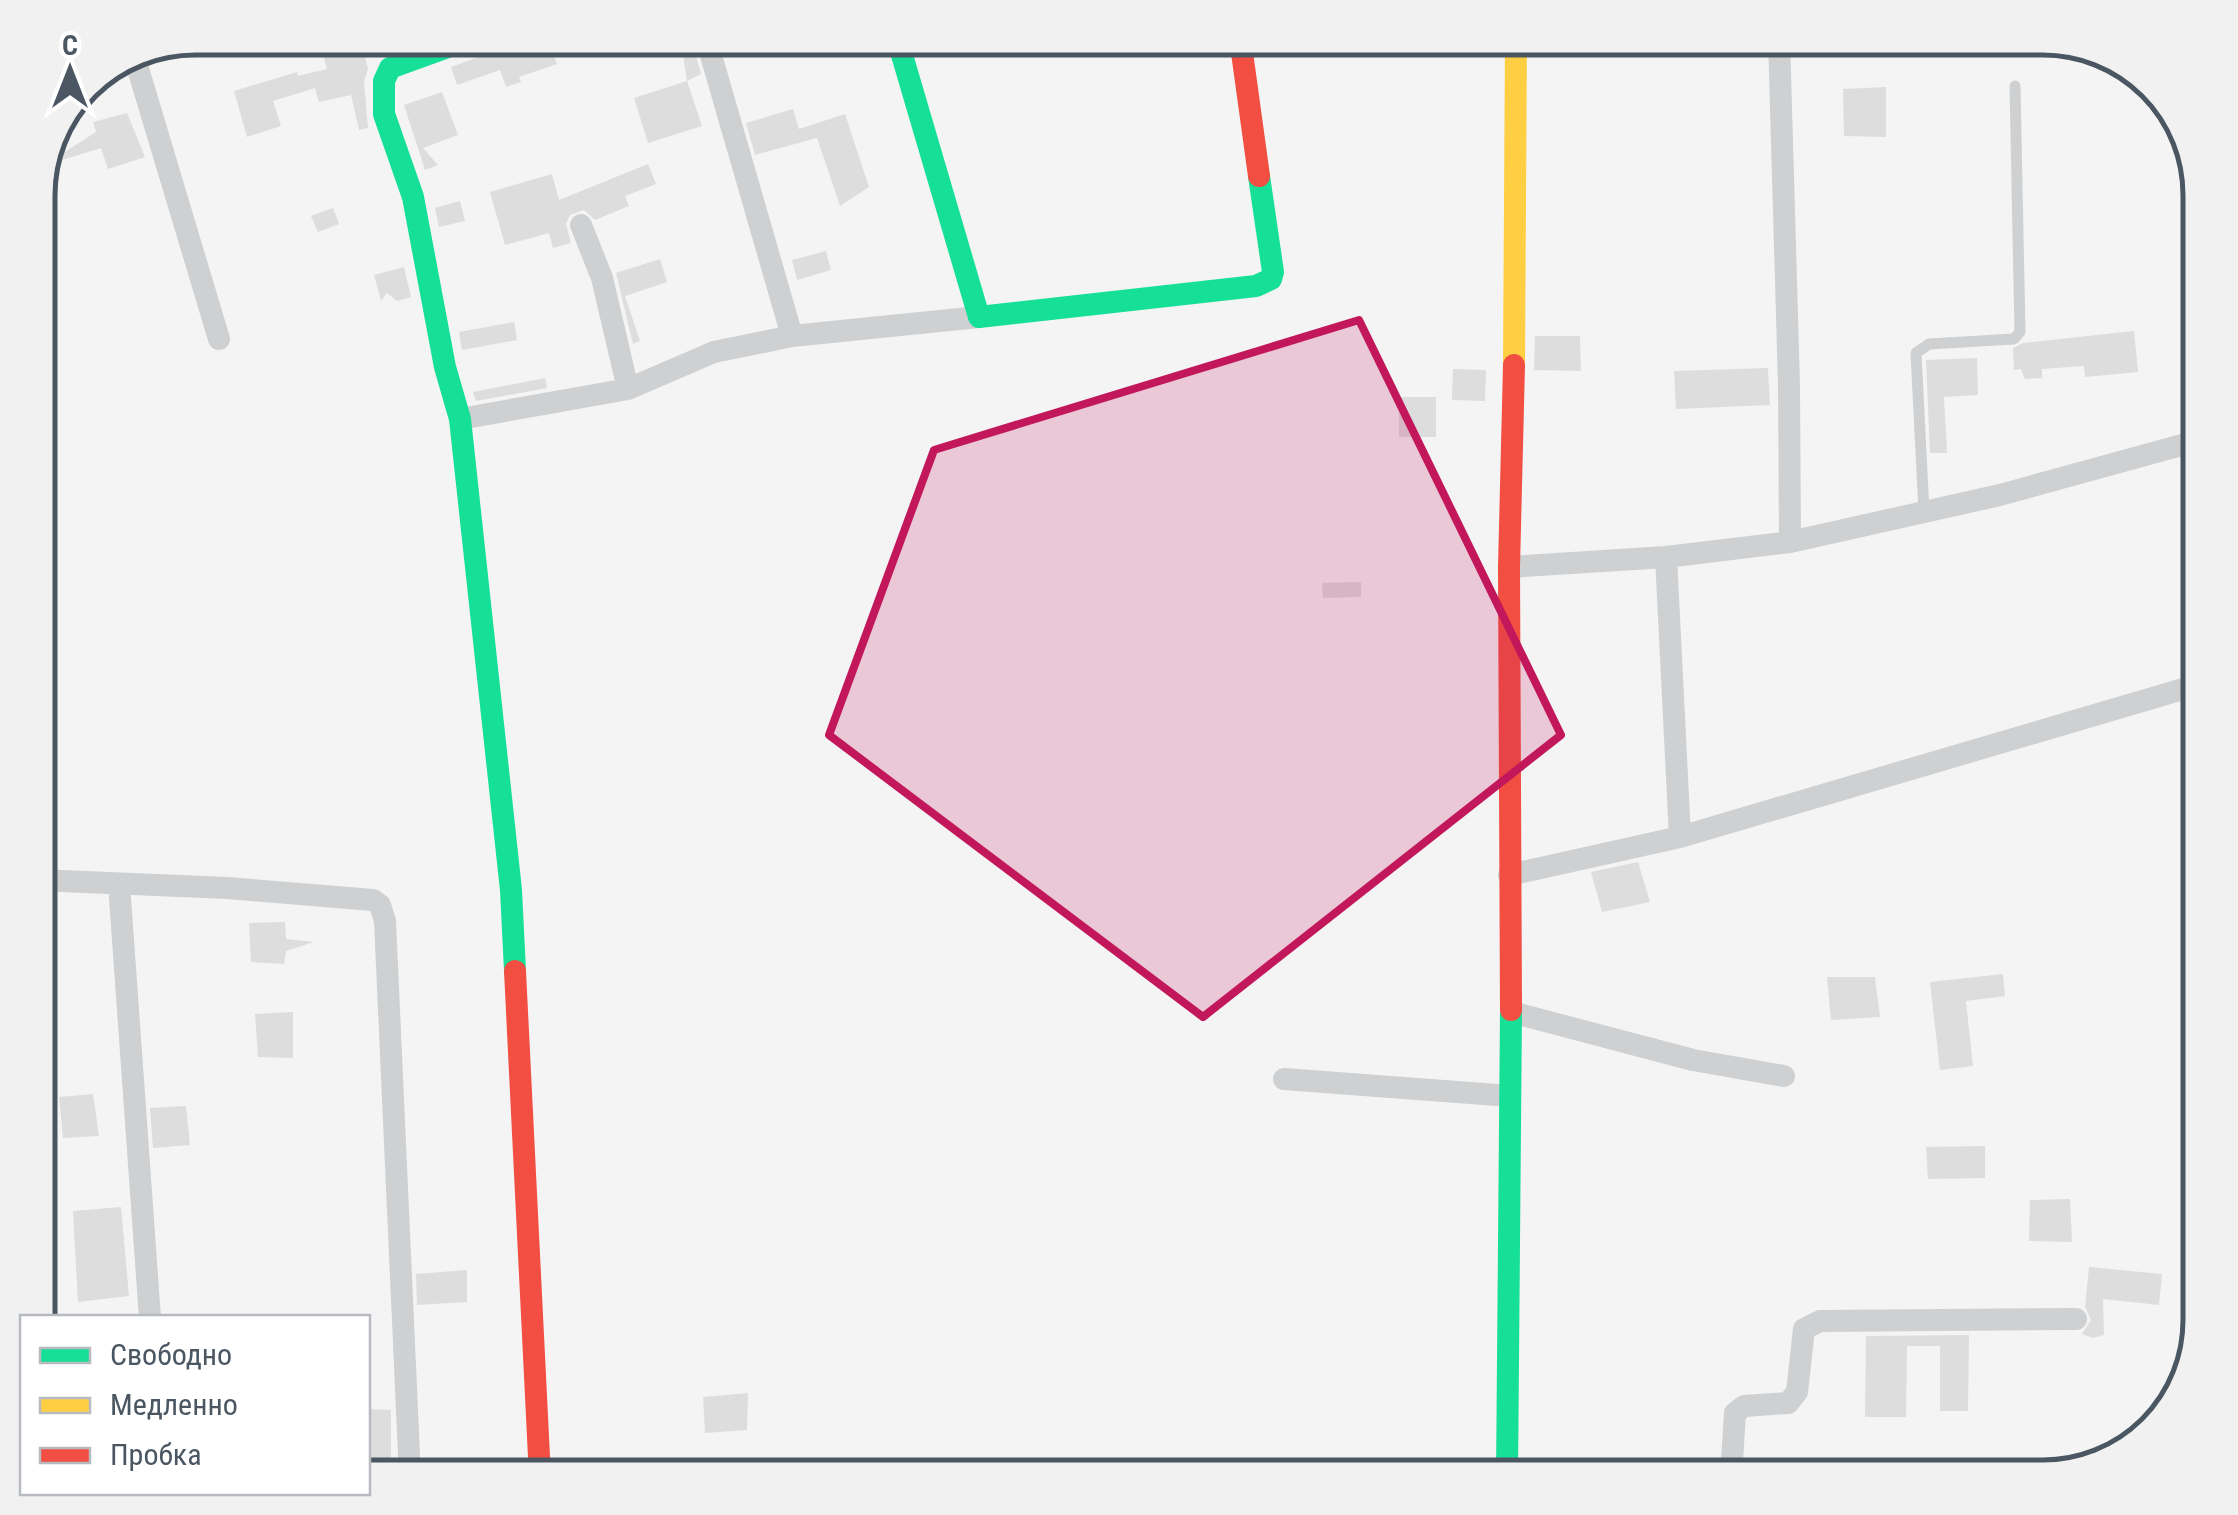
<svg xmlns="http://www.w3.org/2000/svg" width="2238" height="1515" viewBox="0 0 2238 1515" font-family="'Roboto Condensed',sans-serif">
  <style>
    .building { fill: #ddddde }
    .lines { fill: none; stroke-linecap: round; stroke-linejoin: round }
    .lane { stroke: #ced0d2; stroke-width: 11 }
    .street { stroke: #ced0d2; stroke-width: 22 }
    .fast { stroke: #16e098; stroke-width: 22 }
    .slow { stroke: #ffcf43; stroke-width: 22 }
    .jam { stroke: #f24e42; stroke-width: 22 }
    .marked { fill: #c2185b; fill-opacity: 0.2; stroke: #c2185b; stroke-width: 8; stroke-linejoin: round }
    .rim { fill: none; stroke: #4a5661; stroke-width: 5 }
  </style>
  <rect width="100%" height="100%" fill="#f4f4f4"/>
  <path class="building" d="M 319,38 L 360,38 L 368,69 L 364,81 L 368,128 L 359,130 L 351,95 L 319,102 L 315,88 L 273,101 L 281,126 L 247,137 L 234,91 L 297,72 L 298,76 L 327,69 Z
    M 499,38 L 547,38 L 557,64 L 519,77 L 521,82 L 506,87 L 500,70 L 457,85 L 451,67 L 481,56 L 489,50 L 493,40 Z
    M 625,38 L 691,38 L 701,74 L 687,81 L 681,42 L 631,57 Z
    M 687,81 L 702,126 L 648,143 L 634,98 Z
    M 1886,87 L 1886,137 L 1844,136 L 1843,89 Z
    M 442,92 L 458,135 L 423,148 L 438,165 L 425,170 L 404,105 Z
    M 793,109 L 799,129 L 845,114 L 869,187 L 840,206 L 817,138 L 755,155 L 746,123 Z
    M 127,113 L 145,157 L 108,169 L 101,148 L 62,160 L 60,155 L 96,132 L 93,122 Z
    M 648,164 L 656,184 L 625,196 L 629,206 L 595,220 L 584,210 L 570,215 L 566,224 L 571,243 L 553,248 L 549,233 L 505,245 L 490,192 L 552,174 L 559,200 Z
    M 460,201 L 465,221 L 439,227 L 435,208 Z
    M 333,208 L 339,224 L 318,232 L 311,216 Z
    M 826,251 L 831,270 L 797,280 L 792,260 Z
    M 660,259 L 667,282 L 625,296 L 640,341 L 633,344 L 616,273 Z
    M 404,267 L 411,297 L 397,301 L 387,293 L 381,301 L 374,275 Z
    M 514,322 L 517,340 L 462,350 L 459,332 Z
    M 2134,331 L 2138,372 L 2085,377 L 2084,366 L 2042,369 L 2042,378 L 2025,379 L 2021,369 L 2014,370 L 2013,348 L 2023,343 Z
    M 1535,336 L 1580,336 L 1581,371 L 1534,370 Z
    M 1977,358 L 1978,395 L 1944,397 L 1947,453 L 1930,453 L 1926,360 Z
    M 1768,368 L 1770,405 L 1676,409 L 1674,371 Z
    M 1453,369 L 1486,370 L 1485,401 L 1452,400 Z
    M 545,378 L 547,388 L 476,401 L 473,392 Z
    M 1399,397 L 1436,397 L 1436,437 L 1399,437 Z
    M 1361,582 L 1361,597 L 1323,598 L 1322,583 Z
    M 1638,862 L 1650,902 L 1602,912 L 1591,872 Z
    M 285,922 L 286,939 L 314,942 L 286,951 L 284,964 L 251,962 L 249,923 Z
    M 2003,974 L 2005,996 L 1966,1001 L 1973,1066 L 1940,1070 L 1930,982 Z
    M 1827,977 L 1875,977 L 1880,1017 L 1831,1020 Z
    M 293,1012 L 293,1058 L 258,1057 L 255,1014 Z
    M 93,1094 L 99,1136 L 63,1138 L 59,1097 Z
    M 186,1106 L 190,1145 L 153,1148 L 150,1108 Z
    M 1985,1146 L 1985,1178 L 1928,1179 L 1926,1147 Z
    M 2070,1199 L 2072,1242 L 2029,1241 L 2030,1200 Z
    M 121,1207 L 129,1296 L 78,1302 L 73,1211 Z
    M 2089,1267 L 2162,1274 L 2159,1305 L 2103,1299 L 2104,1335 L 2093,1338 L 2082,1334 L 2091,1320 L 2085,1307 Z
    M 467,1270 L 467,1302 L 417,1305 L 416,1274 Z
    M 1969,1335 L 1968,1411 L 1940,1411 L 1940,1346 L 1907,1346 L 1906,1417 L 1865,1417 L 1866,1336 Z
    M 748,1393 L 747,1430 L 705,1433 L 703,1397 Z
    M 368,1409 L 391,1410 L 391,1464 L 368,1464 Z"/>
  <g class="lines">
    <path class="lane" d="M 1924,512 L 1916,353 L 1929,344 L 2014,339 L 2020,332 L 2015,86"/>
    <path class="street" d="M 706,38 L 792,336 L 979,317
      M 1779,38 L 1789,385 L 1790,542
      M 136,62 L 219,339
      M 628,389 L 714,352 L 792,336
      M 460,419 L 628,389 L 602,278 L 581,225
      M 1666,557 L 1680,837
      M 1509,567 L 1666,557 L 1790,542 L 2000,495 L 2200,440
      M 1509,875 L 1680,837 L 2200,684
      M 38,880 L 227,888 L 373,900 L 380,905 L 385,921 L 410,1477
      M 119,884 L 150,1318
      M 1511,1012 L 1693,1060 L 1784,1076
      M 1284,1079 L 1510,1096
      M 1731,1477 L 1735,1413 L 1744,1406 L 1788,1403 L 1797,1392 L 1804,1329 L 1820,1321 L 2076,1319"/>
    <path class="fast" d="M 473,38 L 390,68 L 384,81 L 384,114 L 413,197 L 445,367 L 460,419 L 511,890 L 515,971
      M 897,38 L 979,317 L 1256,286 L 1271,279 L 1273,272 L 1259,176
      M 1507,1477 L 1511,1010"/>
    <path class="slow" d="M 1514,365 L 1516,38"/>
    <path class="jam" d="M 1240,38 L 1259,176
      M 515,971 L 540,1477
      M 1511,1010 L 1509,567 L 1514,365"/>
  </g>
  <path class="marked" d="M 1359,320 L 1561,735 L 1203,1017 L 829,735 L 934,450 Z"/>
  <path d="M0 0H2238V1515H0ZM195 55H2043A140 140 0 0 1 2183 195V1320A140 140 0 0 1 2043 1460H195A140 140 0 0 1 55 1320V195A140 140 0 0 1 195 55Z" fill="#f1f1f2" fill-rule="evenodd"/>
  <path class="rim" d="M195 55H2043A140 140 0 0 1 2183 195V1320A140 140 0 0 1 2043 1460H195A140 140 0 0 1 55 1320V195A140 140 0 0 1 195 55Z"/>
  <rect x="20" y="1315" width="350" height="180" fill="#ffffff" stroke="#b7bbc0" stroke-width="2.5"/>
  <rect x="40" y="1348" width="50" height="15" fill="#16e098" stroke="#b7bbc0" stroke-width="2.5"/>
  <text x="110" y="1365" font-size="30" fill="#4a5661">Свободно</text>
  <rect x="40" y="1398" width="50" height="15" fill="#ffcf43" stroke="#b7bbc0" stroke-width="2.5"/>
  <text x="110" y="1415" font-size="30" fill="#4a5661">Медленно</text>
  <rect x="40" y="1448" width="50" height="15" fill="#f24e42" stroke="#b7bbc0" stroke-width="2.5"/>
  <text x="110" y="1465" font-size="30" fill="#4a5661">Пробка</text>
  <g transform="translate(70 70)" stroke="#ffffff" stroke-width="8" paint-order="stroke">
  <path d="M0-8L18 38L0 25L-18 38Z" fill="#4a5661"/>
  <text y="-15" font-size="28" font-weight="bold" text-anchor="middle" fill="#4a5661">С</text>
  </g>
</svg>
